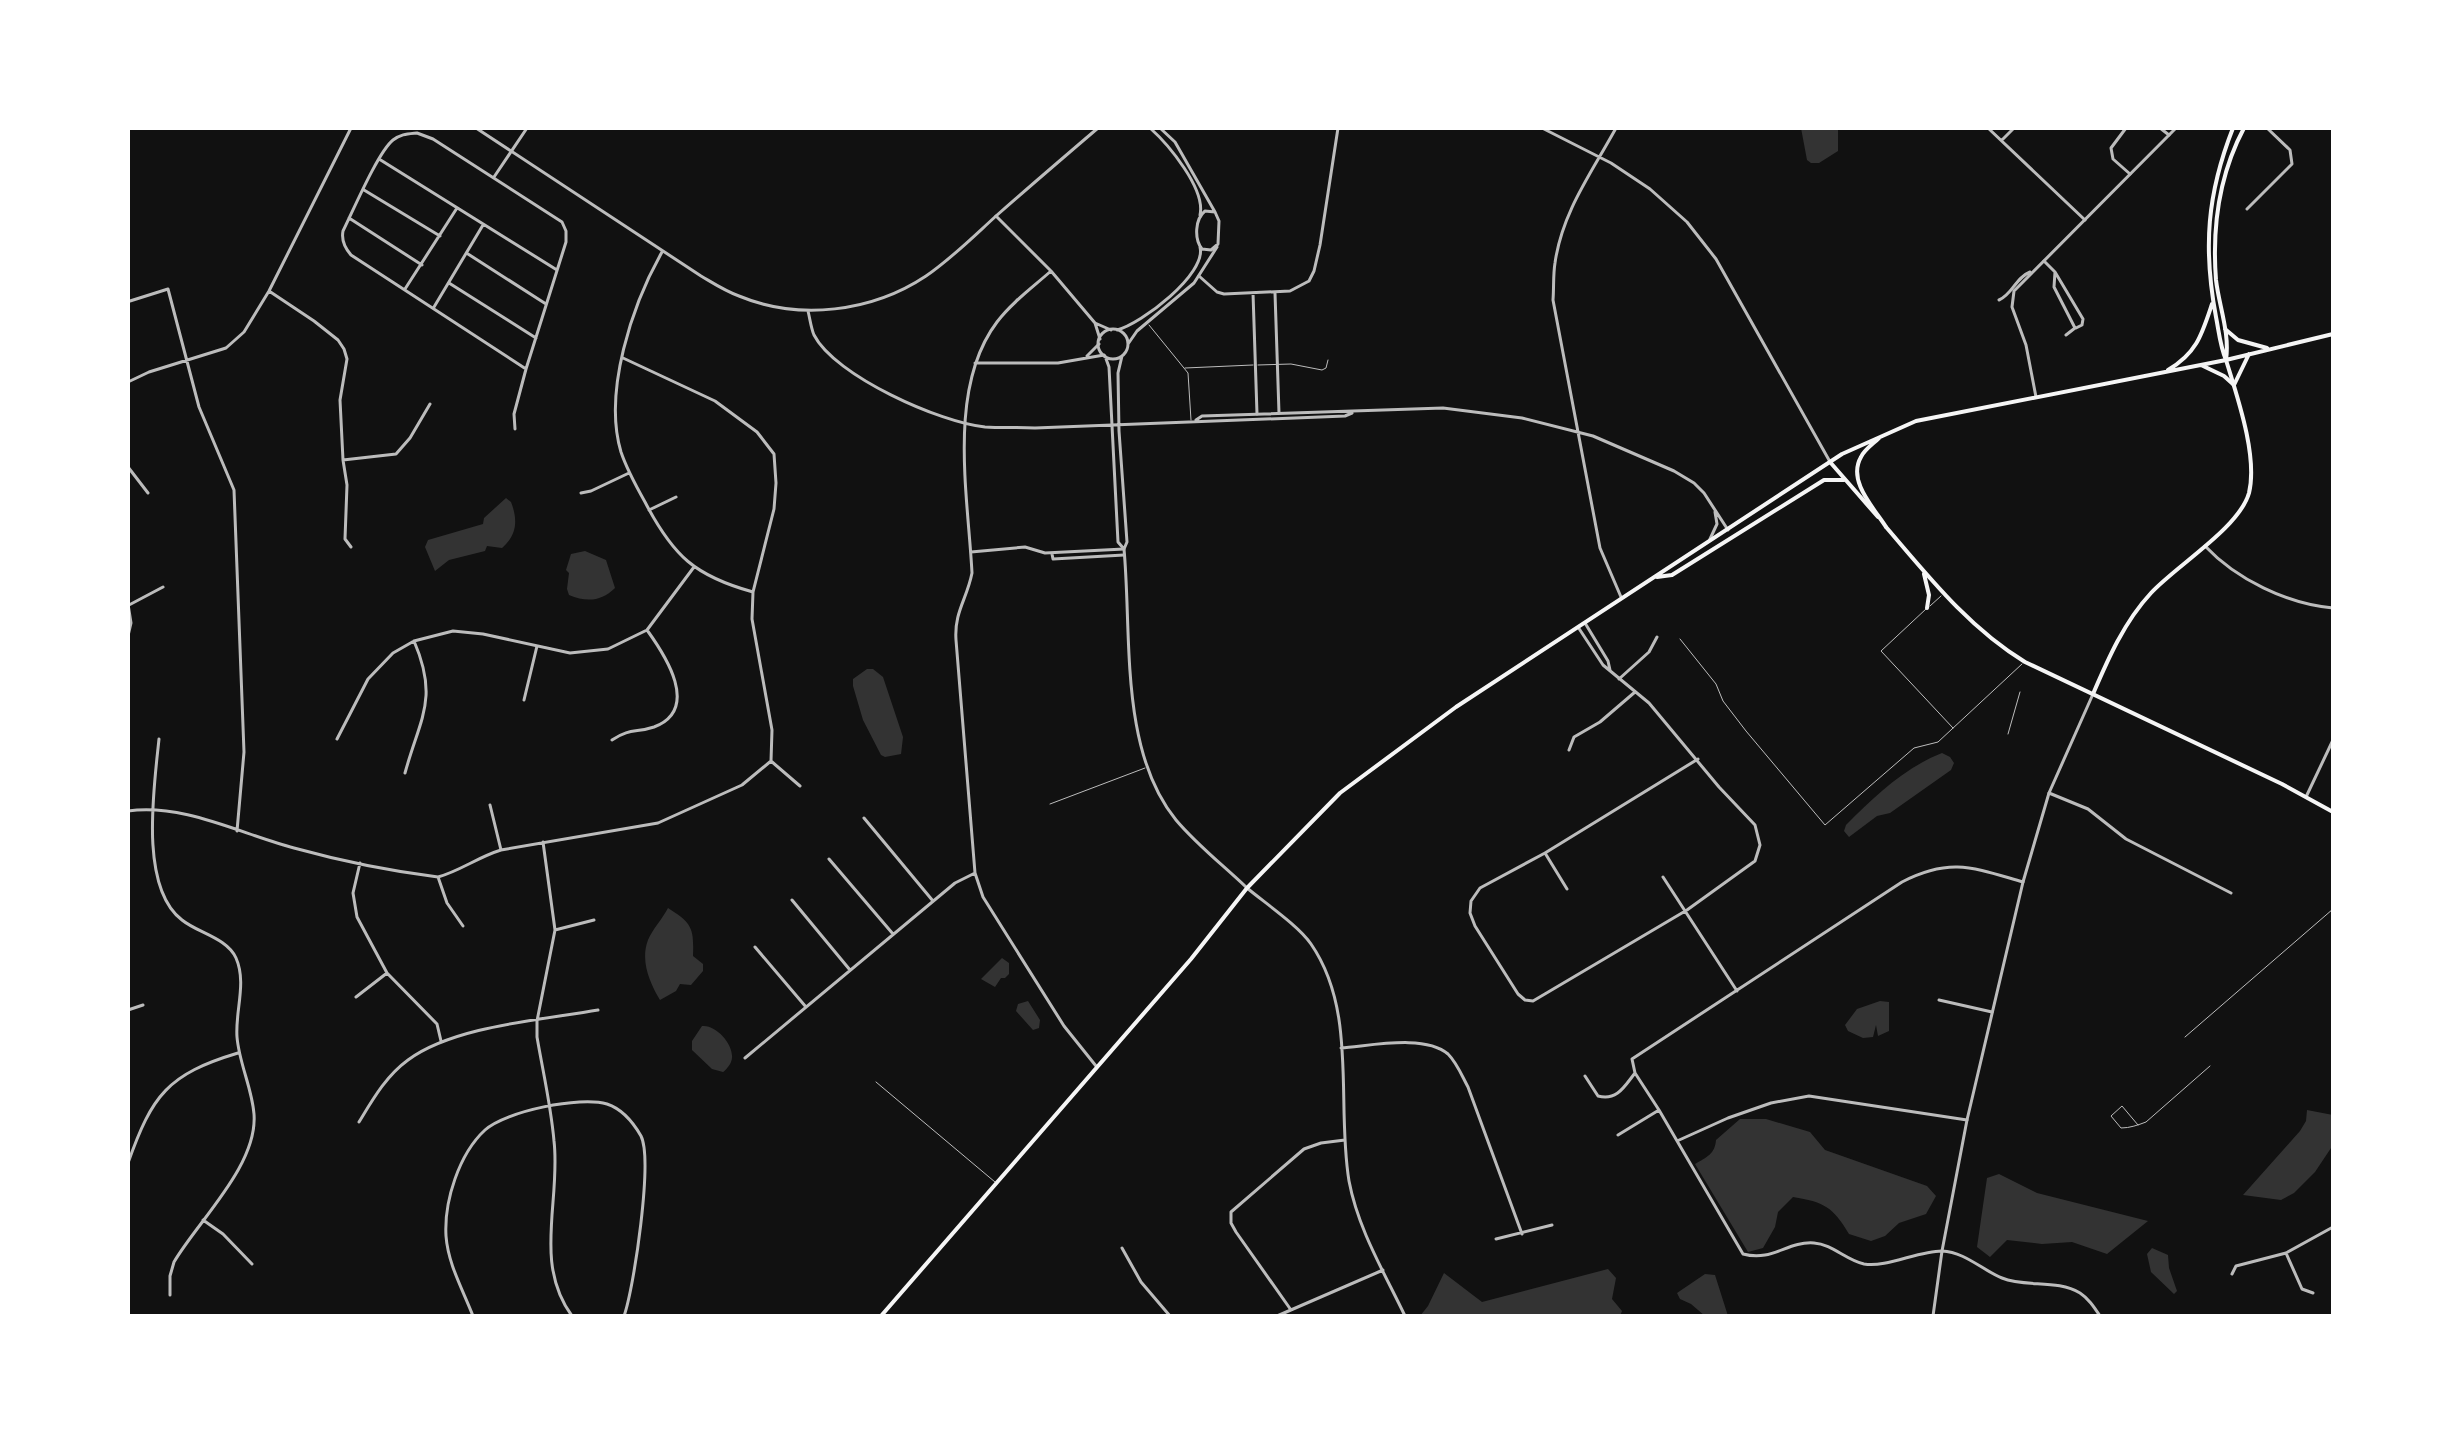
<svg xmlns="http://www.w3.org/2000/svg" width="2461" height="1444" viewBox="0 0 2461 1444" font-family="Inter,sans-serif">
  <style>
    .water { fill: #333 }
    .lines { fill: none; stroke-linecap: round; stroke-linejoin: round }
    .service { stroke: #bcbcbc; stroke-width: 1 }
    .minor { stroke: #bcbcbc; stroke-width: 3 }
    .tertiary { stroke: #bcbcbc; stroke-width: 3 }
    .secondary { stroke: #f5f5f5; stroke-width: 4 }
    .primary { stroke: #f5f5f5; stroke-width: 4 }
  </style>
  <rect width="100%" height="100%" fill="#111"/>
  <path class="water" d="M 1801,128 L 1838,128 L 1838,151 L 1819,163 L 1811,163 L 1807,160 Z
    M 506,498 L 511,502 C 518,520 517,535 502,548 L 487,546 L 485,551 L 449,560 L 435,571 L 425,547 L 428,540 L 483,524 L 484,518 Z
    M 585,551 L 606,560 L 615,588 C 601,602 586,602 569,595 L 567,589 L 569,573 L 566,570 L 571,554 Z
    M 867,669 L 873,669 L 883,677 L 903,737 L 901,754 L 885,757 L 881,755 L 863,720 L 853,686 L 853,679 Z
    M 1942,753 L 1950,757 L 1954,763 L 1951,770 L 1890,813 L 1877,816 L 1849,837 L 1844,831 L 1846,825 C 1875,796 1904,768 1942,753 Z
    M 668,908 C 692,923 694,928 693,956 L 703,964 L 703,971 L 691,985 L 680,984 L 676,991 L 660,1000 C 650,983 640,961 648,940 C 652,930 663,918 668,908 Z
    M 1002,958 L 1009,963 L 1009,974 L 1005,978 L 1001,978 L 995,987 L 981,979 Z
    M 1028,1001 L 1040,1020 L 1039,1028 L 1033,1030 L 1016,1011 L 1018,1004 Z
    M 1880,1001 L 1889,1002 L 1889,1031 L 1878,1036 L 1876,1025 L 1873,1037 L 1863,1038 L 1848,1031 L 1845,1025 L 1857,1009 Z
    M 702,1026 C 717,1024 737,1048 731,1062 C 730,1065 725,1071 723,1072 L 712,1069 L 692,1050 L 692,1041 Z
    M 2307,1110 L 2333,1115 L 2333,1145 L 2315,1172 L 2294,1193 L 2281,1200 L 2243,1195 L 2300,1131 L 2306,1121 Z
    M 1740,1119 L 1766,1119 L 1810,1132 L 1825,1150 L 1927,1186 L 1936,1196 L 1926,1214 L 1899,1223 L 1885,1236 L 1871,1241 L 1849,1234 C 1833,1207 1824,1202 1793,1197 L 1778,1212 L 1775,1227 L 1763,1248 L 1748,1252 L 1695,1164 C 1707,1157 1715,1154 1716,1140 Z
    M 1999,1174 L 2037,1193 L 2148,1221 L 2107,1254 L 2072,1242 L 2042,1244 L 2007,1240 L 1990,1257 L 1977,1247 L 1987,1178 Z
    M 2152,1248 L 2168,1255 L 2169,1268 L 2177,1291 L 2174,1294 L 2151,1272 L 2147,1254 Z
    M 1608,1269 L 1616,1278 L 1612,1299 L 1622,1311 L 1620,1316 L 1420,1316 L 1428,1306 L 1444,1273 L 1482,1302 Z
    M 1705,1274 L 1715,1275 L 1728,1316 L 1705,1316 L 1691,1304 L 1680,1299 L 1677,1293 Z"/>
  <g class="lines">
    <path class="service" d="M 1149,325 L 1188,373 L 1191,420
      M 1258,365 L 1291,364 L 1322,370 L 1326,368 L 1328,360
      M 1185,368 L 1253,365
      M 1930,606 L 1941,596
      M 1926,609 L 1881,651 L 1953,728
      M 1680,639 L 1716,684 L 1723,701 L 1746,731 L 1825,825 L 1914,748 L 1938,742 L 2022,664
      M 2008,734 L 2020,692
      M 1050,804 L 1145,768
      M 2185,1037 L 2333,909
      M 876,1082 L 995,1182
      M 2138,1125 L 2122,1106 L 2111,1116 L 2121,1128 C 2130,1128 2138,1125 2146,1122 L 2210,1066"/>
    <path class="minor" d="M 1988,128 L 2085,220
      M 2126,128 L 2111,148 L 2113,159 L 2130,174
      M 2160,128 L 2169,135
      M 417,133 L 433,139 L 562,222 L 566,231 L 566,242 L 526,369 L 351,255 C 345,248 341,241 343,231 C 353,211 378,152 393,140 C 401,134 407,134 417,133 Z
      M 2002,140 L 2014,128
      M 379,159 L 557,270
      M 494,177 L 527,128
      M 364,190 L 440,236
      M 2247,209 L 2292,164 L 2290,150 L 2267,128
      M 996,216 L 1051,271 L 1095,323 L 1111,330
      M 349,218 L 422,265
      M 662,252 C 632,305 603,392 621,452 C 627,470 636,486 645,502 C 673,556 695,576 753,592
      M 468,254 L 546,304
      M 2044,261 L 2055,272 L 2054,287 L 2075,328 L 2066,335
      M 1051,271 C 1033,287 1012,302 997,322 C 947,388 968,495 972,573 C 967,599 954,612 956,640 L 975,873 L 983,897 L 1064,1026 L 1096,1066
      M 2055,272 L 2083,319 L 2082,325 L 2076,328
      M 1199,276 L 1217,292 L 1224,294 L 1290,291 L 1309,281 L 1314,271 L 1320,245 L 1338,128
      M 449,283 L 536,338
      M 405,289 L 457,208
      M 269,291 L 314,321 L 338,340 L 344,349 L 347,359 L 340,400 L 343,460 L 347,485 L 345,539 L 351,547
      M 1253,293 L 1257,414
      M 1275,293 L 1279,413
      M 130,301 L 168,289 L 199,407 L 234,490 L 244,752 L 237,831
      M 434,307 L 483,225
      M 1095,323 L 1100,339
      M 1087,356 L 1099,344
      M 623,358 L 715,401 L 757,432 L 774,454 L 776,483 L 774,509 L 753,592 L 752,619 L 772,730 L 771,761
      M 975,363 L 1058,363 L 1104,355
      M 128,382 L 149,372 L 226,348 L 244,332 L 269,291 L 351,128
      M 515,429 L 514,414 L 526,369
      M 343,460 L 396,454 L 410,438 L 430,404
      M 128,467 L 148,493
      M 581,493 L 591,491 L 629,473
      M 649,510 L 676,497
      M 2205,546 C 2236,579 2287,604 2333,608
      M 971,552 L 1025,547 L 1045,553 L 1124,549
      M 1052,554 L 1053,559 L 1124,555
      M 128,604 L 131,623 L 128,636
      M 129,605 L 163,587
      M 1585,623 L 1608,661 L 1610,670
      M 1578,627 L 1603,665 L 1649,703 L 1719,787 L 1755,825 L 1760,845 L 1755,861 L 1687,910 L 1533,1001 L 1525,1000 L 1518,994 L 1475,926 L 1470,913 L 1471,901 L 1480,888 L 1545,853 L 1698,759
      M 1619,679 L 1649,652 L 1657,637
      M 524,700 L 537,646
      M 159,739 C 154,788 139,887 182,920 C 198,933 227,938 236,958 C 247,983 235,1011 237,1037 C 239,1063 252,1088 254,1114 C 258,1165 198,1221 174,1262 L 170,1276 L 170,1295
      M 337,739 L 368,679 L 393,653 L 414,641 L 453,631 L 483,634 L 570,653 L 608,649 L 647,630 L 694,567
      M 612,740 C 630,728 636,733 654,727 C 701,709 665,655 647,630
      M 1569,750 L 1574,737 L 1600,722 L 1635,692
      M 771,761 L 800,786
      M 405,773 C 420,718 439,699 414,641
      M 2049,793 L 2088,809 L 2126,839 L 2231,893
      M 2306,797 L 2333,740
      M 490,805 L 501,850
      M 128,811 C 183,803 241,834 294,848 C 341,861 390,871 438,877 C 460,871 478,857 501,850 L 658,823 L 742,785 L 771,761
      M 864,818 L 933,901
      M 543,842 L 555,930 L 537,1021 L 537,1037 C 543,1072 551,1106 554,1141 C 561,1200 533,1263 572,1316
      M 1545,853 L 1567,889
      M 829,859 L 893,934
      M 360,863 L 353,893 L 357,917 L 387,973 L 437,1024 L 441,1041
      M 438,877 L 447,903 L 463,926
      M 1663,877 L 1737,991
      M 2023,882 C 1974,868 1951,857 1902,882 L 1632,1059 L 1635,1073 L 1659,1110 L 1743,1254 C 1773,1262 1787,1241 1814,1243 C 1832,1244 1846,1260 1864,1264 C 1886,1268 1918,1251 1942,1251 C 1965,1252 1982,1270 2002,1278 C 2026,1288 2057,1279 2080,1293 C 2089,1299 2094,1307 2100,1316
      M 1247,888 C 1265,903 1299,926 1311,944 C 1358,1012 1336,1104 1349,1181 C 1358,1229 1384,1272 1405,1316
      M 792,900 L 850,970
      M 555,930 L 594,920
      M 755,947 L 806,1007
      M 356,997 L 387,973
      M 1939,1000 L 1992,1012
      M 128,1010 L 143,1005
      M 1341,1048 C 1370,1046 1425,1034 1448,1054 C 1457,1063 1462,1076 1468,1087 L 1522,1234
      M 745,1058 L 955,883 L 975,873
      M 1585,1076 L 1598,1096 C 1617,1101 1624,1087 1635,1073
      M 359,1122 C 373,1099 386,1076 408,1060 C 454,1026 541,1020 598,1010
      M 1618,1135 L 1659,1110
      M 1677,1141 L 1728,1118 L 1771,1103 L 1809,1096 L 1967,1120
      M 128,1163 C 152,1095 168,1074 238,1053
      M 203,1220 L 223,1234 L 252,1264
      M 1496,1239 L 1552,1225
      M 1122,1248 L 1141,1282 L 1170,1316
      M 2286,1253 L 2302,1289 L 2313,1293
      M 2232,1274 L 2236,1266 L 2286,1253 L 2333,1227
      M 1291,1310 L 1236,1232 L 1231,1223 L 1231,1212 L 1304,1149 L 1321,1143 L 1345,1140
      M 473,1316 C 463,1290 448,1264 446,1236 C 444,1201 459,1154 485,1130 C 506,1111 580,1096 607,1104 C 622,1109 633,1122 641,1136 C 653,1160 634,1288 624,1316
      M 1277,1316 L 1383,1270"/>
    <path class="tertiary" d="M 476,128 L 701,276 C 713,283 725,291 739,296 C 799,321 872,312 926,276 C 951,259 973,237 996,216 C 1029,187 1064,157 1098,128
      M 1150,128 C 1168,144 1206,189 1200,215
      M 1160,128 L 1175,142 L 1215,212
      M 1542,128 L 1611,163 L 1650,189 L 1687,222 L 1716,259 L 1829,460
      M 1616,128 C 1592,172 1562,212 1555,263 C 1553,275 1554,287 1553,300 L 1600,548 L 1621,597
      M 1205,211 L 1215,212 L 1219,221 L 1218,244 L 1211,250 L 1202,249 C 1194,239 1195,219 1205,211 Z
      M 1999,300 C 2013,294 2015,278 2030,272
      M 808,311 C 810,319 811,328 814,335 C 835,376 941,423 985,427 C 1001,428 1018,427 1035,428 L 1345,416 L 1352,413
      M1098 344a15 15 0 1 1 30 0a15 15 0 1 1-30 0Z
      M 1117,330 C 1141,324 1207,274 1200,247
      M 1128,344 L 1137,331 L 1194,283 L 1217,247
      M 1105,356 L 1109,367 L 1118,542 L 1124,549
      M 1122,356 L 1118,373 L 1119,431 L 1127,542 L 1124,549 C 1132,635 1119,750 1176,820 C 1197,845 1224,866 1247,888
      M 2036,397 L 2026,345 L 2012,307 L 2014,291 L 2176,128
      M 1196,420 L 1202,416 L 1443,408 L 1522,418 L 1593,436 L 1674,471 L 1694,483 L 1704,493 L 1728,530
      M 1710,539 L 1717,524 L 1715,512
      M 1933,1316 L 1942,1251 L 1967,1120 L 2023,882 L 2049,793 L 2093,694"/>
    <path class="secondary" d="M 1830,462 L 1878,517
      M 1886,527 C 1928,576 1969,628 2025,662 L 2282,784 L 2333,812
      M 1924,574 L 1929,595 L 1927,608
      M 2093,694 C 2108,659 2124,622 2151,593 C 2177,565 2239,528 2249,493 C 2258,456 2237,396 2226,360"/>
    <path class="primary" d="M 2225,329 L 2238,340 L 2267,348
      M 2226,360 C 2230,333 2219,306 2216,280 C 2212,228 2219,175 2244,128
      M 2226,360 C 2220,346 2219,332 2216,317 C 2203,248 2207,194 2233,128
      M 2201,365 L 2224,376 L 2234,385 L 2249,354
      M 2168,370 C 2197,353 2202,334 2212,304
      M 1879,438 C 1873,444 1864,450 1861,457 C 1847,481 1874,508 1886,527
      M 1657,577 L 1672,575 L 1824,480 L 1844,480
      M 881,1316 L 1191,959 L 1247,888 L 1340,793 L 1456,707 L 1842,454 L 1916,421 L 2226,360 L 2333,334"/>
  </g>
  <rect width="2461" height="1444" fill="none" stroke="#ffffff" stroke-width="260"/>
</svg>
